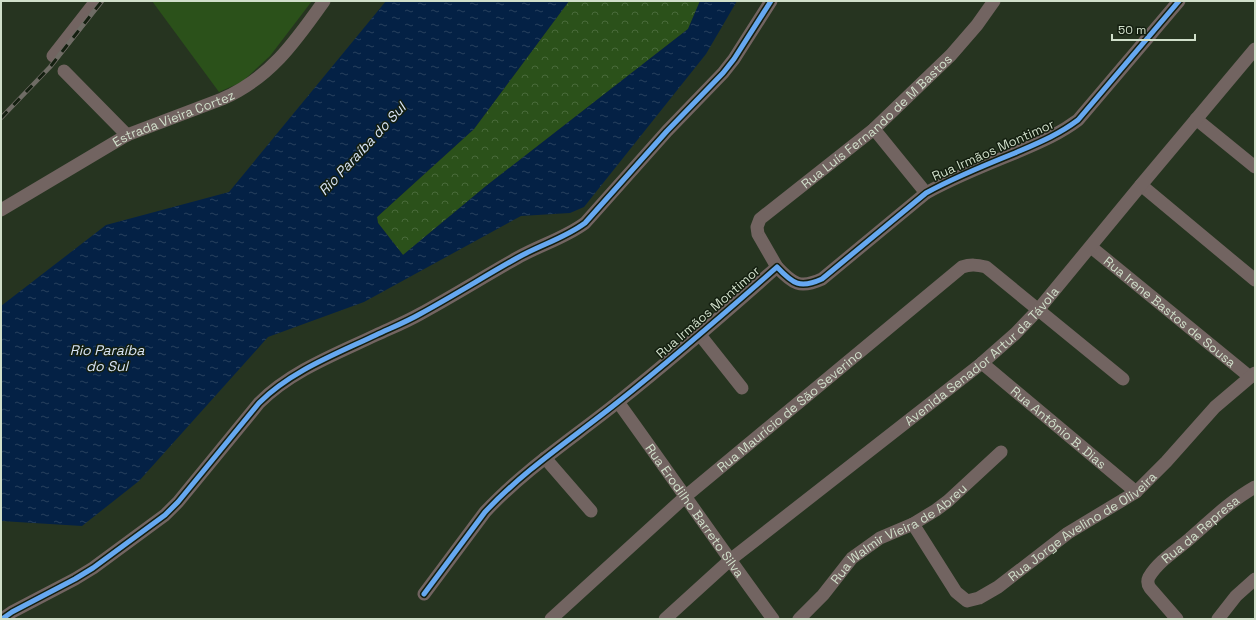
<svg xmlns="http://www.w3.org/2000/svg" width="1256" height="620" viewBox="0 0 1256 620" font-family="'Space Grotesk',sans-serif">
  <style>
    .forest { fill: url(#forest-crowns) }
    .park { fill: #2b511a }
    .water { fill: url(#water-ripples) }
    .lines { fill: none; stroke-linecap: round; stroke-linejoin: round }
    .minor { stroke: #726461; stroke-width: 13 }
    .rail-casing { stroke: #6f6c65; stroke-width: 4.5 }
    .rail { stroke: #141f10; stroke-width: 3; stroke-dasharray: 9; stroke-linecap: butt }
    .cycleway-casing { stroke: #141f10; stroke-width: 8 }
    .cycleway { stroke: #66a8f1; stroke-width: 5 }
    .labels { text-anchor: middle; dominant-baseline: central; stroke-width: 3; stroke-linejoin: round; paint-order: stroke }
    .street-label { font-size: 13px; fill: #d0dfca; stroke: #141f10 }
    .water-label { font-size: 14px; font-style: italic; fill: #d9e5f7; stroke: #141f10 }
  </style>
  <defs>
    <pattern id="forest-crowns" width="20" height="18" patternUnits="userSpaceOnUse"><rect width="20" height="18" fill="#2b511a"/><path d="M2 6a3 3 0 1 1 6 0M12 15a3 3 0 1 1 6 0" fill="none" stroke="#496a3a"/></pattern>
    <pattern id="water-ripples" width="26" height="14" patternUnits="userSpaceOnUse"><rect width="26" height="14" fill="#042145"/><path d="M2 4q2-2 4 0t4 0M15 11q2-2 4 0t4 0" fill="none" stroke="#28415e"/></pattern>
  </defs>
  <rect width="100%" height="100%" fill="#263420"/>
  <path class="forest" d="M 569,1 L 700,1 L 688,29 L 486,186 L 403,255 L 378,223 L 377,217 L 474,129 Z"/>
  <path class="park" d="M 152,1 L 312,1 L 270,56 L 242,82 L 219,92 Z"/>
  <path class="water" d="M 386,1 L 569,1 L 474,129 L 377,217 L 378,223 L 403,255 L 486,186 L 688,29 L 700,1 L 737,1 L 706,54 L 584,207 L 570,213 L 521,216 L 364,302 L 268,337 L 139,481 L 82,526 L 1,521 L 1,306 L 106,225 L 229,192 Z"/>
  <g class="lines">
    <g class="minor">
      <path d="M 53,56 L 96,1"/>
      <path d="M 64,71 L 127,135"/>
      <path d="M 1196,119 L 1255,167"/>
      <path d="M 874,129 L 926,193"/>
      <path d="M 1141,185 L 1255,280"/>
      <path id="s1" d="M 1,210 L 127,135 L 222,99 C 270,78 295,42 324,1"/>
      <path id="s2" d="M 1091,247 L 1250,377"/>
      <path id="s3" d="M 777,267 L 758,234 L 757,227 L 760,219 L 874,129 L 951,55 L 977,25 L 994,1"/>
      <path d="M 700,335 L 742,388"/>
      <path id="s4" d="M 982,363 L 1136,492"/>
      <path id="s5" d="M 618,402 C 670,474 720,547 773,619"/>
      <path d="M 545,458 L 591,511"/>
      <path id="s6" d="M 913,524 L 956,592 L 967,601 L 979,598 L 998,587 L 1068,533 L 1136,492 L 1166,462 L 1215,407 L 1255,373"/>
      <path d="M 424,594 L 485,512 C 524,470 573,438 618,402 C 672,359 725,313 777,267 C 793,284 800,289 822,279 L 926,193 C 955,177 985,165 1015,153 C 1038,143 1058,135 1078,120 L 1179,1"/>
      <path d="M 2,619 L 12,612 L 75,579 L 93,568 L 165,515 L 178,502 L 259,403 C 291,371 336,354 376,335 C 391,328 406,322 420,314 C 453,296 485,276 517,258 C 540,245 565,238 585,223 L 667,131 L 723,73 L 734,59 L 771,1"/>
      <path id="s7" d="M 551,619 L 686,496 L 962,267 C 971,264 977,265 986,267 L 1123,379"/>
      <path id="s8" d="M 665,619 L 730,560 L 982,363 L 1015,334 L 1038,310 L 1141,185 L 1255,49"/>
      <path id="s9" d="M 799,619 L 823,595 L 852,558 L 880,538 L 913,524 L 936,510 L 948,501 L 1001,452"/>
      <path id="s10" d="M 1177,619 L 1150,588 C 1148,585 1147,581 1149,577 C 1158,562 1175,551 1187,541 C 1209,522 1230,501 1255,487"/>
      <path d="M 1218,619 L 1236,596 L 1255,579"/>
    </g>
    <defs>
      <path id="rail" d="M 1,118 L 50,67 L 102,1"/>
    </defs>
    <use href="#rail" class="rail-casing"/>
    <use href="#rail" class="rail"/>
    <defs>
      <path id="cycleway" d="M 424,594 L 485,512 C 524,470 573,438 618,402 C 672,359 725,313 777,267 C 793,284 800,289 822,279 L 926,193 C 955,177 985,165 1015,153 C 1038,143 1058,135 1078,120 L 1179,1
        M 2,619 L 12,612 L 75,579 L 93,568 L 165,515 L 178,502 L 259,403 C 291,371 336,354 376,335 C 391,328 406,322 420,314 C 453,296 485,276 517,258 C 540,245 565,238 585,223 L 667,131 L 723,73 L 734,59 L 771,1"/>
    </defs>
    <use href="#cycleway" class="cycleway-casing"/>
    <use href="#cycleway" class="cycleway"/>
  </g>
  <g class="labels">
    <g class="street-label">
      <text stroke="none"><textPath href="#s1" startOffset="196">Estrada Vieira Cortez</textPath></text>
      <text stroke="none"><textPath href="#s3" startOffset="206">Rua Luís Fernando de M Bastos</textPath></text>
      <text transform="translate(993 150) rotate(-24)">Rua Irmãos Montimor</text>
      <text transform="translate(708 312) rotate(-41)">Rua Irmãos Montimor</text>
      <text stroke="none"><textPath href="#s2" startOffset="102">Rua Irene Bastos de Sousa</textPath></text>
      <text stroke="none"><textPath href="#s8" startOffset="412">Avenida Senador Artur da Távola</textPath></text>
      <text stroke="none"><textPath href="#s7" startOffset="317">Rua Maurício de São Severino</textPath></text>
      <text stroke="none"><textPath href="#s4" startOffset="100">Rua Antônio B. Dias</textPath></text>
      <text stroke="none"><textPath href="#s5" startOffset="133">Rua Erodilho Barreto Silva</textPath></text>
      <text stroke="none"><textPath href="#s6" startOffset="233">Rua Jorge Avelino de Oliveira</textPath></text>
      <text stroke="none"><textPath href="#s10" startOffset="123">Rua da Represa</textPath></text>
      <text stroke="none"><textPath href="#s9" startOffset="133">Rua Walmir Vieira de Abreu</textPath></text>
    </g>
    <g class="water-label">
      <text transform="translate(362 149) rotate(-47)">Rio Paraíba do Sul</text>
      <text x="107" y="350">Rio Paraíba<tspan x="107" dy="16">do Sul</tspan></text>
    </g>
  </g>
  <rect width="1256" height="620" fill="none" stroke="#d0dfca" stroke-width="4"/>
  <path d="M1112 34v6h83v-6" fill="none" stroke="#d0dfca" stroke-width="2"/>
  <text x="1118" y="34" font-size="12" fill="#d0dfca" stroke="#141f10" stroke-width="3" paint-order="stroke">50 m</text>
</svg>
